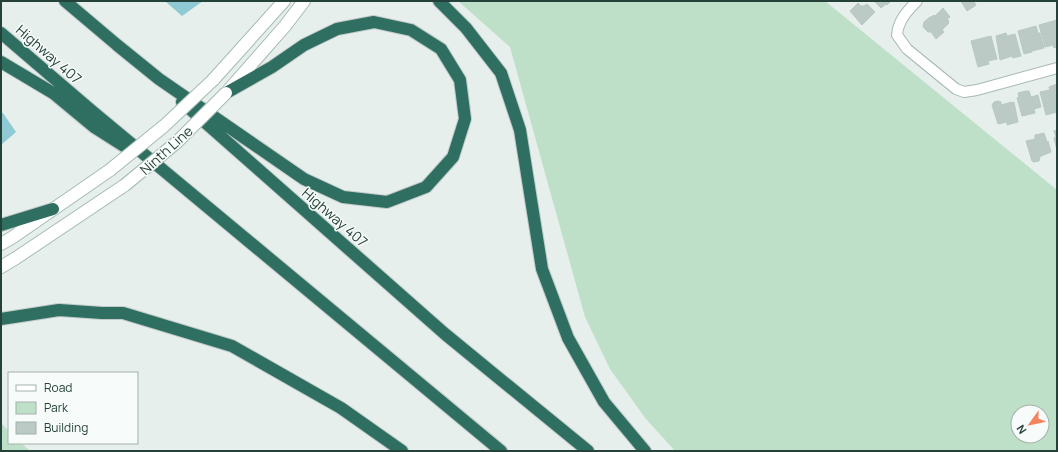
<svg xmlns="http://www.w3.org/2000/svg" width="1058" height="452" viewBox="0 0 1058 452" font-family="Manrope,sans-serif">
  <style>
    .green { fill: #bfe0c8; fill-rule: evenodd }
    .water { fill: #8ec9d4 }
    .building { fill: #bbcac4; stroke: #b8c9c2 }
    .lines { fill: none; stroke-linecap: round; stroke-linejoin: round }
    .street-casing { stroke: #a8b8b2; stroke-width: 12 }
    .secondary-casing { stroke: #a4bbb3; stroke-width: 14 }
    .highway-casing { stroke: #c2cac8; stroke-width: 14 }
    .street { stroke: #fff; stroke-width: 10 }
    .secondary { stroke: #fff; stroke-width: 12 }
    .highway { stroke: #2f6f62; stroke-width: 12 }
    .secondary-bridge-casing { stroke: #a4bbb3; stroke-width: 14; stroke-linecap: butt }
    .secondary-bridge { stroke: #fff; stroke-width: 12 }
    .labels { text-anchor: middle; dominant-baseline: central; stroke-width: 3; stroke-linejoin: round; paint-order: stroke }
    .street-label { font-size: 14px; fill: #24423a; stroke: #f7fbf9 }
  </style>
  <rect width="100%" height="100%" fill="#e6efeb"/>
  <path class="green" d="M 458,1 L 825,1 L 1057,190 L 1057,451 L 675,451 L 646,419 L 610,369 L 585,317 L 510,47 ZM 1018,412 L 1042,412 L 1042,436 L 1018,436 Z
    M 1,423 L 9,431 L 9,443 L 21,443 L 30,451 L 1,451 Z"/>
  <path class="water" d="M 165,1 L 203,1 L 182,16 Z
    M 1,112 L 3,113 L 16,132 L 1,145 Z"/>
  <path class="building" d="M 874,1 L 891,1 L 887,5 L 886,4 L 881,8 Z
    M 961,1 L 976,1 L 974,2 L 976,5 L 967,11 Z
    M 858,3 L 861,6 L 864,6 L 867,4 L 875,12 L 862,25 L 850,11 Z
    M 943,8 L 950,17 L 947,19 L 949,21 L 948,22 L 949,23 L 942,30 L 944,32 L 936,39 L 931,32 L 928,32 L 923,27 L 924,22 L 930,17 L 931,17 L 934,15 L 935,16 Z
    M 1057,20 L 1057,47 L 1054,48 L 1053,45 L 1045,47 L 1039,25 Z
    M 1036,26 L 1038,33 L 1040,33 L 1044,48 L 1032,51 L 1032,52 L 1024,54 L 1018,31 Z
    M 1006,33 L 1007,36 L 1015,34 L 1021,56 L 1013,58 L 1012,56 L 1000,60 L 996,36 Z
    M 991,36 L 997,59 L 988,61 L 989,64 L 978,67 L 971,41 Z
    M 1057,84 L 1057,112 L 1046,115 L 1040,92 L 1050,90 L 1049,87 Z
    M 1026,91 L 1029,91 L 1031,97 L 1038,95 L 1041,107 L 1034,109 L 1035,113 L 1022,116 L 1017,98 L 1019,97 L 1018,93 Z
    M 998,101 L 1001,102 L 1001,105 L 1012,102 L 1012,103 L 1014,102 L 1018,122 L 1007,125 L 1007,122 L 998,124 L 992,105 L 994,102 Z
    M 1057,130 L 1057,150 L 1054,138 L 1056,137 L 1054,131 Z
    M 1044,133 L 1047,142 L 1048,141 L 1051,152 L 1039,157 L 1040,158 L 1039,161 L 1034,162 L 1032,161 L 1026,141 L 1035,139 L 1035,135 Z"/>
  <g class="lines">
    <defs>
      <path id="street" d="M 917,1 C 907,11 898,21 897,35 L 907,49 L 956,89 L 964,92 L 977,90 L 1057,68"/>
      <path id="secondary" d="M 213,80 L 284,1
        M 227,92 L 285,26 L 304,1
        M 1,244 L 13,237 L 110,170
        M 1,267 L 16,258 L 125,185"/>
      <path id="highway" d="M 65,1 L 123,50
        M 439,1 L 466,28 L 501,73 L 520,130 L 542,269 L 568,338 L 604,402 L 645,451
        M 1,33 L 92,111 L 501,451
        M 117,45 L 159,79 L 304,179 L 343,197 L 387,202 L 426,187 L 453,157 L 465,119 L 460,80 L 441,49 L 411,30 L 374,22 L 337,29 L 304,45 L 272,67 L 226,93
        M 1,62 L 53,93 L 94,127 L 127,148
        M 182,102 L 445,334 L 588,451
        M 1,225 L 53,209
        M 1,319 L 59,310 L 102,313 L 123,313 L 232,346 L 341,408 L 402,451"/>
    </defs>
    <use href="#street" class="street-casing"/>
    <use href="#secondary" class="secondary-casing"/>
    <use href="#highway" class="highway-casing"/>
    <use href="#street" class="street"/>
    <use href="#secondary" class="secondary"/>
    <use href="#highway" class="highway"/>
    <defs>
      <path id="secondary-bridge" d="M 110,170 L 164,126 L 213,80
        M 125,185 L 177,142 L 226,93"/>
    </defs>
    <use href="#secondary-bridge" class="secondary-bridge-casing"/>
    <use href="#secondary-bridge" class="secondary-bridge"/>
  </g>
  <g class="labels">
    <g class="street-label">
      <text transform="translate(49 54) rotate(41)">Highway 407</text>
      <text transform="translate(166 150) rotate(-42)">Ninth Line</text>
      <text transform="translate(335 217) rotate(41)">Highway 407</text>
    </g>
  </g>
  <rect width="1058" height="452" fill="none" stroke="#24423a" stroke-width="4"/>
  <rect x="8" y="372" width="130" height="72" fill="#f7fbf9" stroke="#a3b1ad"/>
  <rect x="16" y="385" width="20" height="6" fill="#ffffff" stroke="#a3b1ad"/>
  <text x="44" y="392" font-size="12" fill="#24423a">Road</text>
  <rect x="16" y="402" width="20" height="12" fill="#bfe0c8" stroke="#a3b1ad"/>
  <text x="44" y="412" font-size="12" fill="#24423a">Park</text>
  <rect x="16" y="422" width="20" height="12" fill="#bbcac4" stroke="#a3b1ad"/>
  <text x="44" y="432" font-size="12" fill="#24423a">Building</text>
  <g transform="translate(1030 424) rotate(237)"><circle r="19" fill="#f7fbf9" stroke="#a3b1ad"/>
  <path d="M0-3L7 15L0 10L-7 15Z" fill="#f4845f"/>
  <text y="-6" font-size="11" font-weight="bold" text-anchor="middle" fill="#24423a">N</text>
  </g>
</svg>
